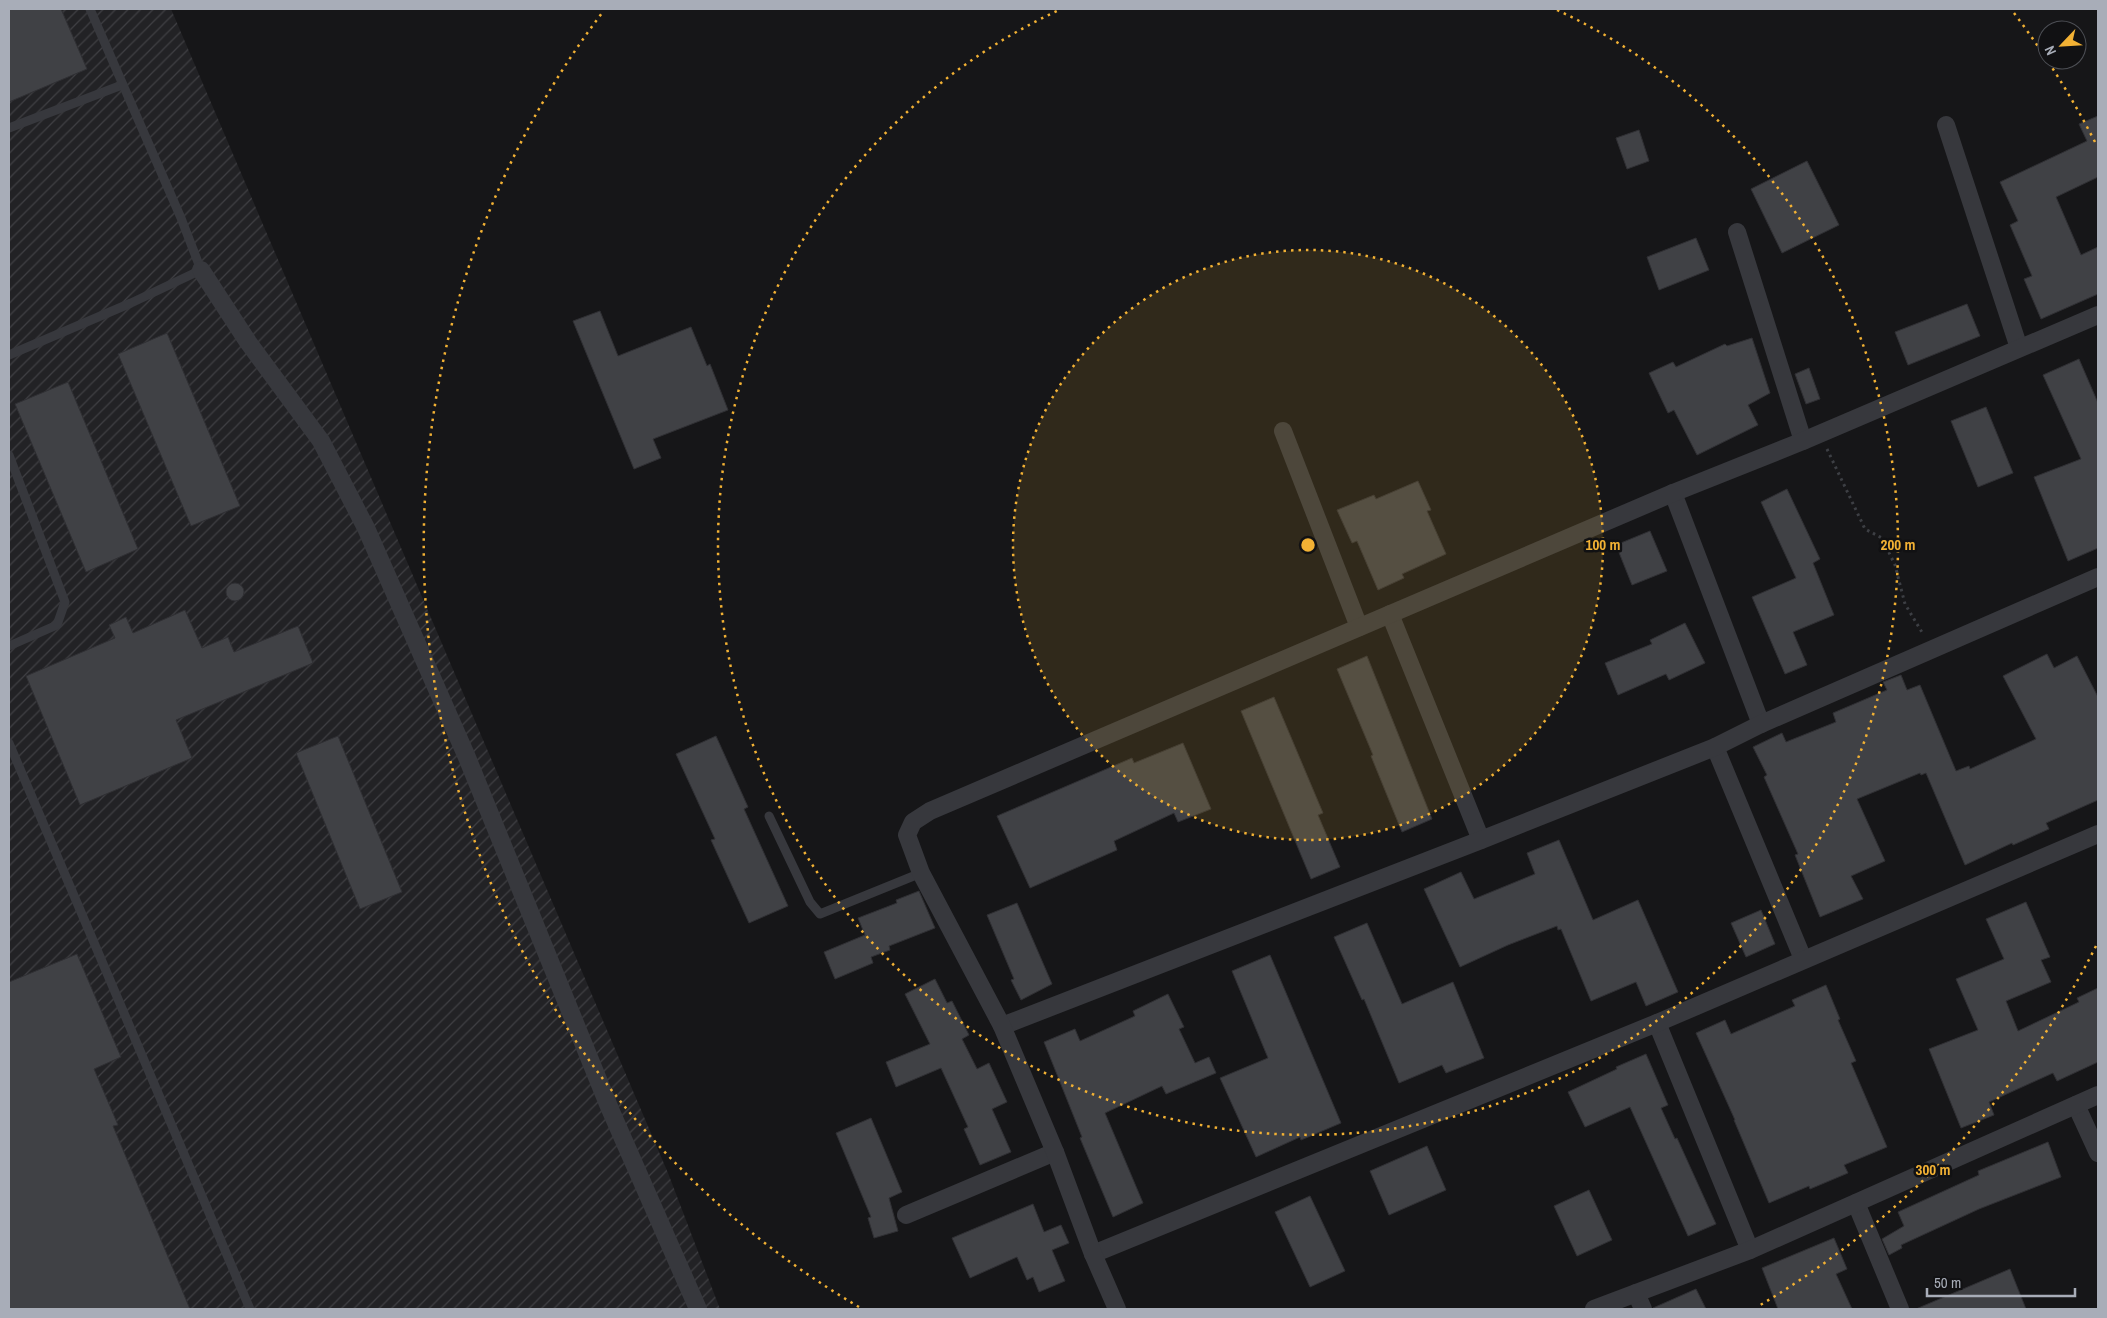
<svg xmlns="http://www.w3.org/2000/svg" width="2107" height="1318" viewBox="0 0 2107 1318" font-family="'Archivo Narrow',sans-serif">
	<defs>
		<pattern id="industrial-furrows" width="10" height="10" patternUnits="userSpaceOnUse" patternTransform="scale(1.25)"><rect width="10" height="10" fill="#222225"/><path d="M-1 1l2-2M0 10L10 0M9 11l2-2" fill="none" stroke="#3f3f43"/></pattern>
	</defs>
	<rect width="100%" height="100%" fill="#161618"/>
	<polygon fill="url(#industrial-furrows)" points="9,9 171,9 668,1173 720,1309 9,1309"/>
	<g fill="#404145" stroke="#303034">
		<polygon points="9,9 61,9 87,69 9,102"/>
		<polygon points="2098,116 2098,177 2056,197 2081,255 2098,247 2098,294 2041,319 2024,279 2032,276 2010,225 2018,221 2000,182 2087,141 2079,124"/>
		<polygon points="1639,130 1649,161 1627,169 1616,138"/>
		<polygon points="1807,161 1839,225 1782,253 1751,189"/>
		<polygon points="1696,238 1709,270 1659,290 1647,257"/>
		<polygon points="1967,304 1980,336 1908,365 1895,332"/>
		<polygon points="600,311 618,356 691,327 707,366 710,364 728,410 653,439 661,458 634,469 573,321"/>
		<polygon points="167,333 240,506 191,526 118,354"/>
		<polygon points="1752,338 1770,393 1748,405 1758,425 1697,455 1674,410 1668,413 1649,373 1673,362 1676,367 1725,344 1727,346"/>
		<polygon points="2079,359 2098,403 2098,548 2068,561 2034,477 2081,459 2043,375"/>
		<polygon points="1809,368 1820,399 1806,404 1795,374"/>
		<polygon points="68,382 138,549 86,572 15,404"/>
		<polygon points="1986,407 2013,473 1978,487 1951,421"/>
		<polygon points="1418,481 1431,510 1427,511 1446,554 1402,574 1404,578 1378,590 1357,541 1352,543 1337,510 1374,495 1376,499"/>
		<polygon points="1787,489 1820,559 1813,563 1834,615 1793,632 1807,665 1785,674 1752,597 1796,578 1761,502"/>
		<polygon points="1650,531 1667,571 1632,585 1616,545"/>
		<circle cx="235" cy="592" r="9"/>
		<polygon points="185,610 202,648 228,637 234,652 298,626 313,663 176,720 192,758 80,805 26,676 115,638 109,625 126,617 133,633"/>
		<polygon points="1685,623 1705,663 1669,680 1666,674 1618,695 1605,663 1652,644 1650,640"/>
		<polygon points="2047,654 2054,668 2077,656 2098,697 2098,800 2046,823 2049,829 2013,845 2012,843 1965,865 1926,773 1921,775 1920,773 1857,799 1885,861 1851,876 1863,899 1820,917 1795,855 1798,854 1764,777 1767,775 1753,747 1782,733 1786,742 1836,722 1833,713 1887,690 1883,682 1901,675 1907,690 1920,685 1956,771 1969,766 1970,769 2036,739 2003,676"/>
		<polygon points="1367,656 1432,819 1402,832 1371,756 1373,755 1337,669"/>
		<polygon points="1274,697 1323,813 1318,815 1340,867 1311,879 1241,711"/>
		<polygon points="338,736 402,892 360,909 296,753"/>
		<polygon points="716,736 748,807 744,809 788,906 749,923 711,840 715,839 676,754"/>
		<polygon points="1183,743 1211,809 1178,822 1174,813 1114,841 1117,850 1030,888 997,816 1132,758 1134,763"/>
		<polygon points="1559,840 1593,920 1638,900 1678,992 1646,1006 1636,982 1591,1001 1561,929 1558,930 1557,926 1508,945 1460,967 1424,889 1461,872 1474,899 1535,874 1527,853"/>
		<polygon points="919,891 935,928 889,946 890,950 871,957 873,963 835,979 824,952 865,935 858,918 897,903 896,900"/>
		<polygon points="2026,902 2050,957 2041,960 2051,982 2006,1001 2018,1031 2079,1002 2077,998 2098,988 2098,1062 2057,1081 2053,1073 1989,1102 1994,1115 1961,1128 1929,1049 1978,1030 1956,979 2004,959 1986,919"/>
		<polygon points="1017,903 1052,984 1021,1000 1011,980 1014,979 987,915"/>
		<polygon points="1761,910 1775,944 1746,957 1731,923"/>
		<polygon points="1367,923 1402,1004 1453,982 1484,1058 1446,1073 1442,1065 1399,1083 1364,999 1362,1000 1334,937"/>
		<polygon points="77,954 121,1057 94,1069 118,1125 113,1126 190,1309 9,1309 9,982"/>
		<polygon points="1270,955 1341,1123 1301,1140 1300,1137 1256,1157 1220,1078 1268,1058 1232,971"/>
		<polygon points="935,979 947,1003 952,1001 969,1035 962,1039 977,1069 989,1063 1007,1102 992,1109 1011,1152 980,1165 964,1129 968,1127 941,1068 896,1087 886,1062 930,1044 905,994"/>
		<polygon points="1826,985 1840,1019 1838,1020 1856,1061 1851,1063 1887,1147 1844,1165 1848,1173 1810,1189 1809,1186 1769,1203 1734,1120 1735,1120 1696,1033 1725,1020 1731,1034 1795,1006 1792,1000"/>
		<polygon points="1168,994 1184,1027 1179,1029 1195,1063 1209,1057 1216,1073 1166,1094 1162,1086 1105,1113 1143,1203 1113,1217 1080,1138 1082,1137 1044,1042 1075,1029 1080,1041 1135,1016 1133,1011"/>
		<polygon points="1646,1054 1668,1105 1661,1108 1675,1139 1677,1138 1716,1224 1688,1236 1630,1107 1585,1127 1568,1092 1617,1069 1616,1067"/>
		<polygon points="871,1118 902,1192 889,1198 898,1231 874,1238 868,1218 871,1217 836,1133"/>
		<polygon points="2048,1142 2061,1177 1979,1209 1901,1245 1902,1248 1889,1255 1882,1239 1904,1226 1898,1212 1979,1175 1978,1171"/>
		<polygon points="1427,1146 1446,1190 1389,1215 1370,1171"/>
		<polygon points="1589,1190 1612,1240 1577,1256 1554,1206"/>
		<polygon points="1310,1196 1345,1271 1310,1287 1275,1212"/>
		<polygon points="1033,1204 1044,1232 1061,1225 1069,1243 1052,1250 1065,1281 1039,1292 1033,1277 1027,1280 1017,1257 970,1278 952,1238"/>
		<polygon points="1834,1238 1847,1269 1836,1274 1852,1309 1778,1309 1762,1268"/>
		<polygon points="2010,1269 2026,1309 1916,1309"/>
		<polygon points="1696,1289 1706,1309 1653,1309 1653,1308"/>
	</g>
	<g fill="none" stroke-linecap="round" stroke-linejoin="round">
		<polyline stroke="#3d3f44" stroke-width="3" stroke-dasharray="2.5 4" stroke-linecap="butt" points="1827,449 1865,529 1882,538 1895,565 1905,604 1923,634"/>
		<g stroke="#37383d" stroke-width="9">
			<polyline points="9,128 122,85"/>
			<polyline points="9,355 131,303 201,270 181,218 90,9"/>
			<polyline points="9,455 65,602 57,625 9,646"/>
			<polyline points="9,743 250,1309"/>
			<polyline points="769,816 810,902 820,914 921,873"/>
		</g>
		<g stroke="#37383d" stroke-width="18">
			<polyline points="1946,125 2019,348"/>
			<polyline points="1737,232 1803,441"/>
			<polyline points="201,270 248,342 321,441 366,528 466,755 610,1109 698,1309"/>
			<polyline points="1283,431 1359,627"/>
			<polyline points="1673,493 1761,724"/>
			<polyline points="1390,614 1481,840"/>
			<polyline points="1715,747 1803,959"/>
			<polyline points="1657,1023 1750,1250"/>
			<polyline points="1002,1026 1481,840 1715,747 1761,724 2098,577"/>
			<polyline points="2076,1105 2098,1153"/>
			<polyline points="1856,1203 1900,1309"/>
			<polyline points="906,1215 1055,1152"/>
			<polyline points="1093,1254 1657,1023 2098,834"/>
			<polyline points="1636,1293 1643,1309"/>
			<polyline points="1117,1309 1093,1254 1055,1152 1002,1026 921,873 907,835 913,822 930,811 1673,493 1803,441 2098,315"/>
			<polyline points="1594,1309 1750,1250 2098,1095"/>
		</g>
	</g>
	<circle cx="1308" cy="545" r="295" fill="#f2b134" fill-opacity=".12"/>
	<g fill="none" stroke="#f2b134" stroke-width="2.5" stroke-dasharray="2.5 5">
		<circle cx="1308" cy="545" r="295"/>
		<path d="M1557 10A590 590 0 1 1 1059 10"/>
		<path d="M2096 946A884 884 0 0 1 1757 1307M859 1307A884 884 0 0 1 602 13M2014 13A884 884 0 0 1 2096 144"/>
	</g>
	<circle cx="1308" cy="545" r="8" fill="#f2b134" stroke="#111113" stroke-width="2.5"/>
	<g font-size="15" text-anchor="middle" font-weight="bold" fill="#f2b134" stroke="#111113" stroke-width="5" stroke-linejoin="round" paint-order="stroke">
		<text x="1603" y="550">100 m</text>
		<text x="1898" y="550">200 m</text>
		<text x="1933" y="1175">300 m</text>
	</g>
	<rect width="2107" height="1318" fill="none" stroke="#a8adb8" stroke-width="20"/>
	<g transform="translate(2062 45) rotate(245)"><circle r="24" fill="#111113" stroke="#4d4f55"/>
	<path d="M0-4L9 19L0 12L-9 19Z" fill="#f2b134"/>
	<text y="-8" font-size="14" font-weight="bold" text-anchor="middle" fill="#a8adb8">N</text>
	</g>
	<path d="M1927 1288v8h148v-8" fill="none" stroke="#a8adb8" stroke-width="2.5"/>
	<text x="1934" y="1288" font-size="15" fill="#a8adb8" stroke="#111113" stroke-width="4" paint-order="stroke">50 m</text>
</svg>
